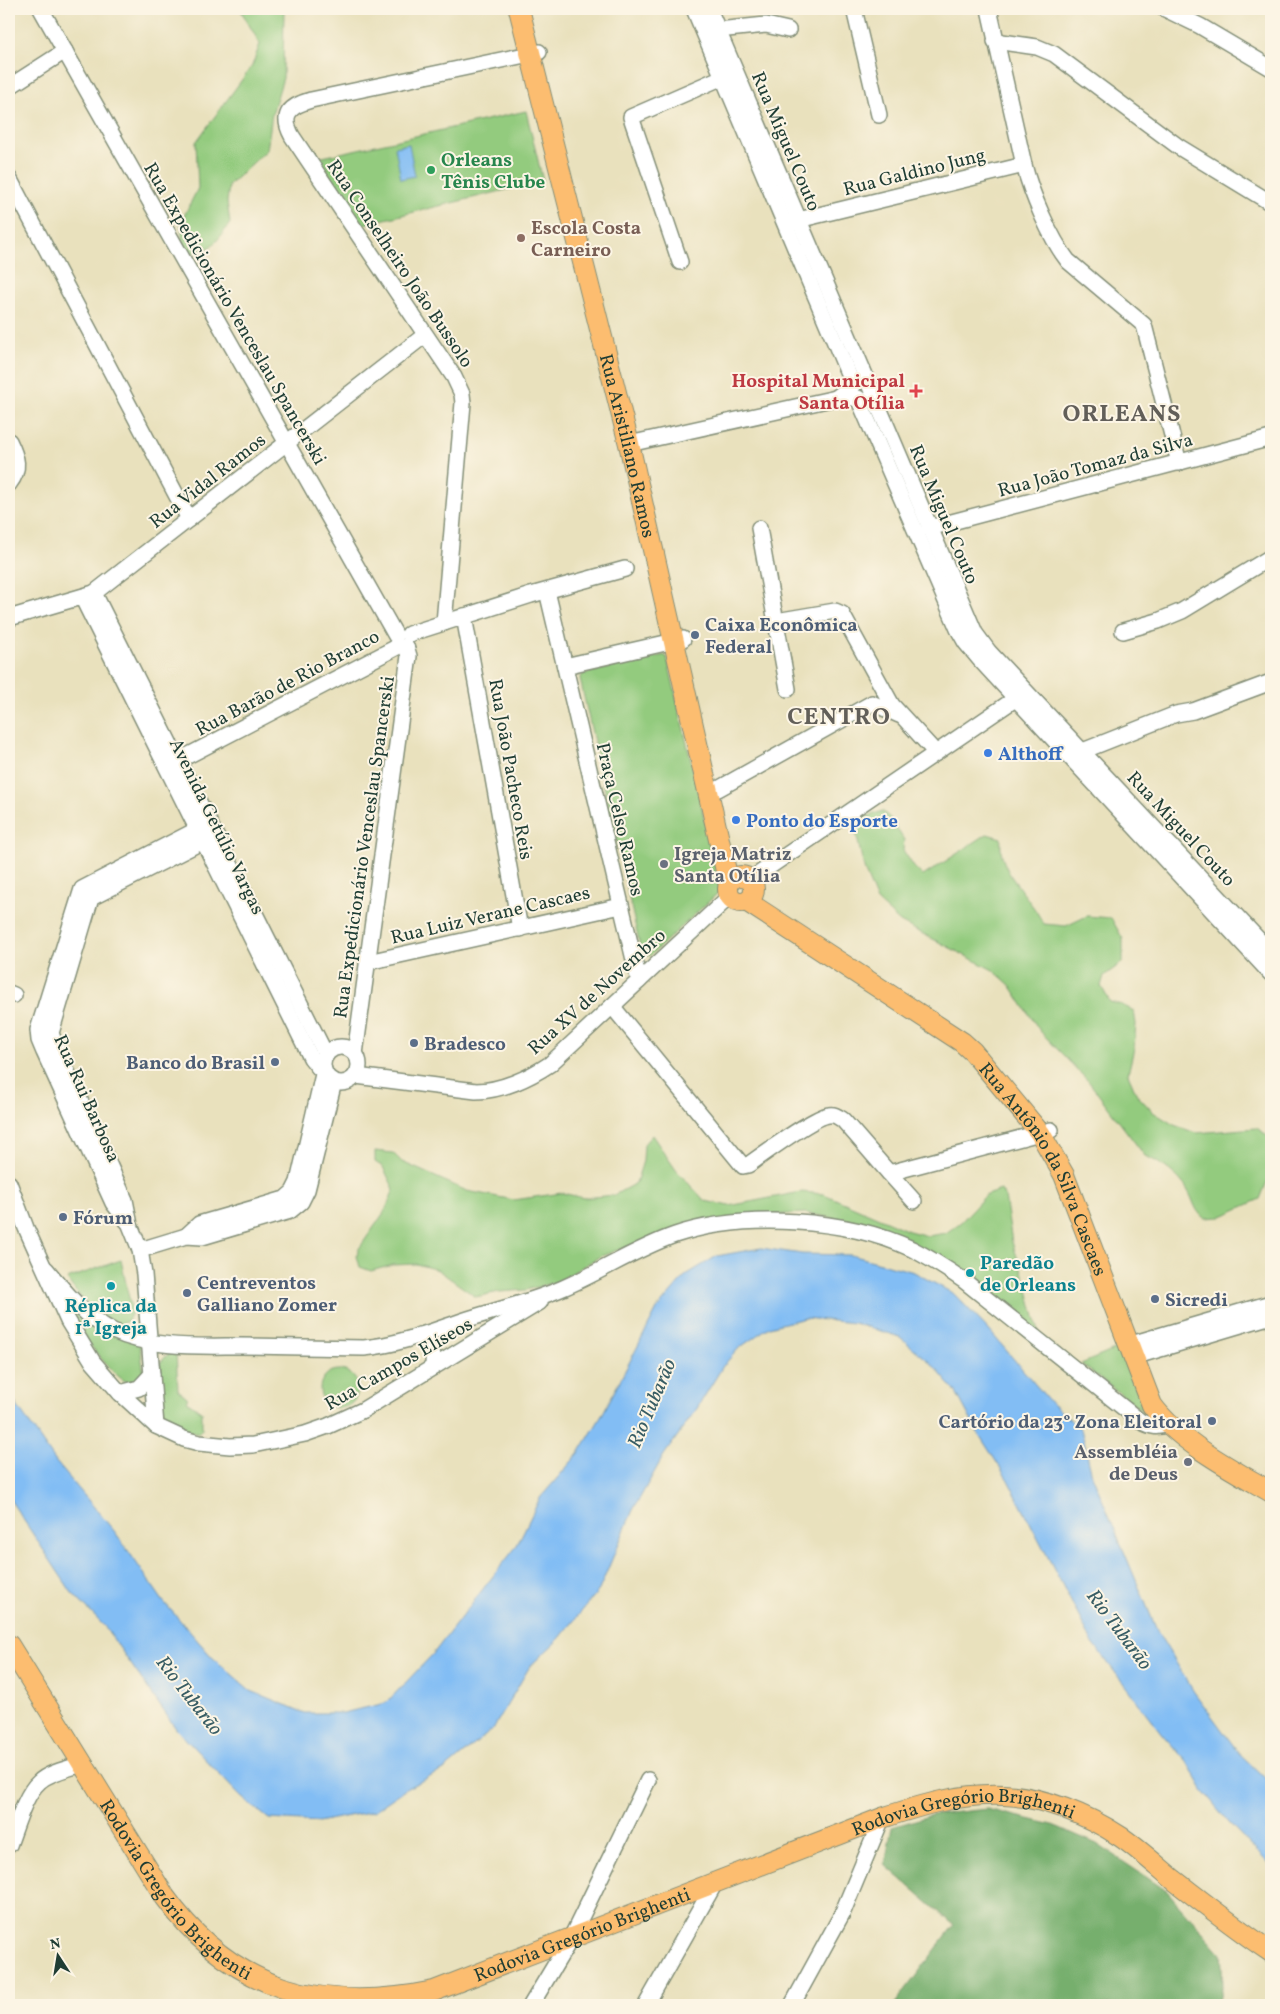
<svg xmlns="http://www.w3.org/2000/svg" width="1280" height="2014" viewBox="0 0 1280 2014" font-family="Vollkorn,serif">
	<rect width="100%" height="100%" fill="#fcf5e5"/>
	<filter id="ink" filterUnits="userSpaceOnUse"><feTurbulence type="fractalNoise" baseFrequency=".02" numOctaves="2"/><feDisplacementMap in="SourceGraphic" scale="10" xChannelSelector="R" yChannelSelector="G"/><feConvolveMatrix kernelMatrix="1 2 1 2 8 2 1 2 1" color-interpolation-filters="sRGB"/></filter>
	<filter id="wash" filterUnits="userSpaceOnUse"><feTurbulence type="fractalNoise" baseFrequency=".0096" numOctaves="4" result="noise"/><feDisplacementMap in="SourceGraphic" scale="20" xChannelSelector="R" yChannelSelector="G"/><feGaussianBlur stdDeviation="1.12" result="paint"/><feColorMatrix in="noise" values="0 0 0 0 0 0 0 0 0 0 0 0 0 0 0 0 0 1.4 0 .05"/><feComposite in="paint" operator="in"/></filter>
	<g filter="url(#wash)">
		<rect width="100%" height="100%" fill="#e9e1bd"/>
		<g fill="#93cb7e" stroke="#598459">
			<path d="M240 9H284L283 78 272 114 267 150 229 185 227 202 230 223C220 238 209 254 190 253L182 242 181 222 198 188 196 142 252 66 260 44Z"/>
			<polygon points="526,111 543,181 356,226 314,159"/>
			<polygon points="664,655 667,657 720,887 718,893 651,955 647,956 641,951 580,679 583,674"/>
			<path d="M882 811 891 819 904 840 903 850 914 867 923 876 987 834 1001 838C998 866 1017 883 1031 904 1036 910 1040 918 1044 924L1066 926 1087 916 1111 918 1123 939V962L1104 976 1101 986 1110 1002 1122 1005 1134 1011 1136 1024 1134 1048 1128 1074 1137 1095 1153 1112 1174 1125 1196 1133 1257 1128 1271 1139V1178L1266 1184 1260 1199 1220 1217 1204 1218C1194 1210 1194 1201 1188 1191 1180 1176 1160 1162 1145 1156L1089 1082 1040 1031 1010 985 993 970 900 922 877 901 865 872 854 824 861 819Z"/>
			<polygon points="652,1135 676,1170 705,1201 729,1206 801,1192 824,1194 909,1231 928,1236 946,1233 961,1222 986,1195 1001,1190 1005,1197 1012,1242 1027,1286 1039,1332 886,1232 859,1223 806,1213 769,1215 667,1232 599,1257 557,1282 526,1290 499,1292 476,1297 438,1270 416,1264 393,1265 371,1271 360,1267 357,1256 358,1250 385,1211 394,1189 383,1167 375,1162 375,1151 393,1153 402,1162 467,1191 514,1200 562,1193 584,1198 614,1195 636,1183 643,1161 644,1144"/>
			<path d="M121 1260 132 1312 128 1321 117 1325C96 1315 80 1299 67 1279Z"/>
			<path d="M68 1304 140 1345 144 1376C141 1380 132 1385 127 1382 113 1376 84 1339 77 1326 73 1319 71 1311 68 1304Z"/>
			<polygon points="1119,1348 1149,1415 1081,1364"/>
			<polygon points="176,1352 178,1390 187,1397 188,1402 202,1412 202,1429 198,1433 170,1426 163,1414 160,1363 168,1354"/>
			<circle cx="339" cy="1389" r="19"/>
		</g>
		<polygon fill="#76af6d" stroke="#4a7650" points="987,1809 1053,1825 1097,1844 1167,1891 1221,1953 1223,1983 1218,2005 894,2005 954,1925 885,1865 892,1827 932,1815"/>
		<g fill="#82bdf4" stroke="#507d94">
			<polygon points="409,144 415,176 401,179 395,147"/>
			<polygon points="761,1248 802,1254 851,1255 914,1272 954,1294 988,1329 1052,1404 1081,1429 1092,1475 1158,1633 1194,1692 1239,1753 1271,1784 1271,1866 1230,1824 1205,1793 1187,1762 1162,1734 1092,1642 1008,1480 978,1433 956,1392 931,1363 900,1337 854,1323 805,1318 769,1327 739,1348 723,1366 696,1410 664,1455 633,1510 599,1590 559,1639 530,1666 493,1729 444,1770 409,1787 374,1811 318,1822 269,1819 241,1797 177,1730 105,1627 72,1593 9,1498 9,1394 56,1462 115,1532 163,1601 212,1657 251,1691 305,1713 343,1713 386,1703 433,1654 479,1594 516,1547 540,1498 579,1453 601,1417 657,1309 686,1275 717,1256"/>
		</g>
	</g>
	<g filter="url(#ink)">
		<g fill="none" stroke-linecap="round" stroke-linejoin="round">
			<defs>
				<g id="minor">
					<polyline points="41,9 396,636"/>
					<polyline points="694,9 853,385 836,398"/>
					<polyline points="709,9 975,633 989,652 1271,953"/>
					<polyline points="854,9 879,115"/>
					<path d="M989 9 1024 165C1031 193 1050 238 1068 261L1144 325 1179 463"/>
					<polyline points="1165,9 1200,26 1271,68"/>
					<polyline points="718,30 766,25 788,30"/>
					<polyline points="995,41 1037,47 1054,54 1179,147 1271,203"/>
					<polyline points="9,87 65,51"/>
					<polyline points="9,178 189,519"/>
					<polyline points="790,222 1024,165"/>
					<polyline points="680,262 631,117 732,73"/>
					<path d="M9 441C17 457 21 469 9 484"/>
					<polyline points="629,444 836,398 858,398 958,629 966,643 981,661 1271,974"/>
					<polyline points="759,528 788,689"/>
					<polyline points="929,528 1271,438"/>
					<polyline points="547,591 639,981"/>
					<polyline points="94,593 326,1055"/>
					<polyline points="82,597 311,1058 319,1068 324,1070 298,1182 293,1192 285,1199 199,1224 186,1236"/>
					<polyline points="464,616 520,929"/>
					<polyline points="9,618 94,593 425,335"/>
					<polyline points="776,621 835,611 842,614 892,705 936,753"/>
					<path d="M444 623 463 403 462 394 454 377 292 136C280 114 290 106 311 100L539 52"/>
					<polyline points="1123,631 1158,621 1182,611 1271,557"/>
					<polyline points="409,634 531,595 625,569"/>
					<polyline points="565,666 683,639"/>
					<polyline points="1075,754 1176,714 1193,711 1271,682"/>
					<polyline points="170,765 399,646"/>
					<polyline points="718,789 872,703 899,715"/>
					<polyline points="750,880 1015,699"/>
					<polyline points="368,962 621,906"/>
					<polyline points="9,993 14,995"/>
					<path d="M612 1006 743 1166 748 1165C762 1155 815 1116 829 1115 835 1114 838 1117 843 1120L889 1173 1051 1130"/>
					<circle cx="341" cy="1065" r="18"/>
					<polyline points="355,1054 409,656 406,646"/>
					<path d="M356 1076 476 1091C501 1091 529 1078 550 1064L730 896"/>
					<polyline points="889,1173 914,1201"/>
					<polyline points="9,1183 26,1228 68,1321 93,1362 120,1393 156,1426 184,1439 199,1443 230,1446 253,1445 305,1434 328,1426 363,1410 540,1302"/>
					<polyline points="127,1221 113,1203 44,1052 39,1040 38,1030 82,889 206,825"/>
					<polyline points="140,1250 186,1236 202,1237 290,1211 301,1202 307,1190 334,1082"/>
					<path d="M46 1269C65 1292 85 1317 113 1331 151 1349 200 1346 241 1346 282 1347 323 1347 364 1348 398 1345 430 1332 462 1321 495 1310 531 1302 563 1288 601 1272 635 1249 675 1235 744 1212 846 1218 912 1249 930 1258 947 1269 963 1280L1140 1421C1151 1427 1157 1428 1169 1424"/>
					<path d="M419 1335C432 1344 434 1352 433 1367"/>
					<polyline points="1128,1345 1271,1303"/>
					<polyline points="1133,1357 1271,1316"/>
					<polyline points="120,1393 139,1388 152,1374"/>
					<polyline points="156,1426 144,1274 140,1250 130,1225 125,1200 56,1047 51,1033 91,898 215,835"/>
					<path d="M9 1845C16 1827 25 1794 39 1782 49 1772 68 1769 82 1764"/>
					<polyline points="531,2005 570,1940 648,1780"/>
					<polyline points="646,2005 715,1883"/>
					<polyline points="792,2005 842,1914 882,1818"/>
				</g>
				<g id="major">
					<path id="s1" d="M519 9 629 444 729 884"/>
					<circle cx="741" cy="889" r="13"/>
					<path id="s2" d="M746 901 962 1042 973 1052 1040 1133 1064 1175 1152 1405C1179 1442 1233 1470 1271 1492"/>
					<path id="s3" d="M9 1645 165 1897C233 1991 322 2014 434 1991L882 1818C922 1805 961 1793 1004 1795 1044 1797 1088 1815 1121 1837 1140 1850 1156 1865 1174 1880 1206 1905 1238 1930 1271 1952"/>
				</g>
			</defs>
			<use href="#minor" stroke="#848f78" stroke-width="18"/>
			<use href="#major" stroke="#848f78" stroke-width="22"/>
			<use href="#minor" stroke="#fff" stroke-width="15"/>
			<use href="#major" stroke="#fcbd6f" stroke-width="20"/>
		</g>
	</g>
	<circle fill="#2e9e5b" stroke="#fcf5e5" stroke-width="2" cx="431" cy="170" r="5"/>
	<circle fill="#8d6e63" stroke="#fcf5e5" stroke-width="2" cx="521" cy="238" r="5"/>
	<path fill="#e0444e" stroke="#fcf5e5" stroke-width="2" d="M913.5 383.5h5v5h5v5h-5v5h-5v-5h-5v-5h5z"/>
	<g fill="#5c6f8a" stroke="#fcf5e5" stroke-width="2">
		<circle cx="695" cy="635" r="5"/>
		<circle cx="414" cy="1043" r="5"/>
		<circle cx="275" cy="1062" r="5"/>
		<circle cx="63" cy="1217" r="5"/>
		<circle cx="187" cy="1293" r="5"/>
		<circle cx="1155" cy="1299" r="5"/>
		<circle cx="1212" cy="1421" r="5"/>
	</g>
	<g fill="#3f7fe0" stroke="#fcf5e5" stroke-width="2">
		<circle cx="988" cy="753" r="5"/>
		<circle cx="736" cy="820" r="5"/>
	</g>
	<g fill="#6b7280" stroke="#fcf5e5" stroke-width="2">
		<circle cx="664" cy="864" r="5"/>
		<circle cx="1188" cy="1462" r="5"/>
	</g>
	<g fill="#0f9aa8" stroke="#fcf5e5" stroke-width="2">
		<circle cx="970" cy="1273" r="5"/>
		<circle cx="111" cy="1286" r="5"/>
	</g>
	<g text-anchor="middle" stroke-width="4" stroke-linejoin="round" paint-order="stroke">
		<g font-size="19" fill="#1f3d34" stroke="#fcf5e5">
			<text transform="translate(787 141) rotate(67)" y="7">Rua Miguel Couto</text>
			<text transform="translate(914 171) rotate(-14)" y="7">Rua Galdino Jung</text>
			<text transform="translate(401 263) rotate(56)" y="7">Rua Conselheiro João Bussolo</text>
			<text transform="translate(236 313) rotate(60)" y="7">Rua Expedicionário Venceslau Spancerski</text>
			<text dy="7" stroke="none"><textPath href="#s1" startOffset="450">Rua Aristiliano Ramos</textPath></text>
			<text transform="translate(1095 464) rotate(-15)" y="7">Rua João Tomaz da Silva</text>
			<text transform="translate(207 480) rotate(-38)" y="7">Rua Vidal Ramos</text>
			<text transform="translate(945 514) rotate(67)" y="7">Rua Miguel Couto</text>
			<text transform="translate(287 682) rotate(-28)" y="7">Rua Barão de Rio Branco</text>
			<text transform="translate(512 769) rotate(80)" y="7">Rua João Pacheco Reis</text>
			<text transform="translate(621 819) rotate(77)" y="7">Praça Celso Ramos</text>
			<text transform="translate(218 826) rotate(64)" y="7">Avenida Getúlio Vargas</text>
			<text transform="translate(1182 828) rotate(47)" y="7">Rua Miguel Couto</text>
			<text transform="translate(363 847) rotate(-82)" y="7">Rua Expedicionário Venceslau Spancerski</text>
			<text transform="translate(490 914) rotate(-13)" y="7">Rua Luiz Verane Cascaes</text>
			<text transform="translate(596 991) rotate(-42)" y="7">Rua XV de Novembro</text>
			<text transform="translate(88 1098) rotate(66)" y="7">Rua Rui Barbosa</text>
			<text dy="7" stroke="none"><textPath href="#s2" startOffset="411">Rua Antônio da Silva Cascaes</textPath></text>
			<text transform="translate(398 1363) rotate(-30)" y="7">Rua Campos Elíseos</text>
			<text dy="7" stroke="none"><textPath href="#s3" startOffset="1164">Rodovia Gregório Brighenti</textPath></text>
			<text dy="7" stroke="none"><textPath href="#s3" startOffset="298">Rodovia Gregório Brighenti</textPath></text>
			<text dy="7" stroke="none"><textPath href="#s3" startOffset="759">Rodovia Gregório Brighenti</textPath></text>
		</g>
		<g font-size="19" font-weight="bold" fill="#27864d" stroke="#fcf5e5" text-anchor="start">
			<text x="441" y="166">Orleans<tspan x="441" dy="22">Tênis Clube</tspan></text>
		</g>
		<g font-size="19" font-weight="bold" fill="#785e54" stroke="#fcf5e5" text-anchor="start">
			<text x="531" y="234">Escola Costa<tspan x="531" dy="22">Carneiro</tspan></text>
		</g>
		<g font-size="19" font-weight="bold" fill="#be3a42" stroke="#fcf5e5" text-anchor="end">
			<text x="905" y="387">Hospital Municipal<tspan x="905" dy="22">Santa Otília</tspan></text>
		</g>
		<g font-size="19" font-weight="bold" fill="#4e5e75" stroke="#fcf5e5" text-anchor="start">
			<text x="705" y="631">Caixa Econômica<tspan x="705" dy="22">Federal</tspan></text>
			<text x="424" y="1050">Bradesco</text>
			<text x="265" y="1069" text-anchor="end">Banco do Brasil</text>
			<text x="73" y="1224">Fórum</text>
			<text x="197" y="1289">Centreventos<tspan x="197" dy="22">Galliano Zomer</tspan></text>
			<text x="1165" y="1306">Sicredi</text>
			<text x="1202" y="1428" text-anchor="end">Cartório da 23° Zona Eleitoral</text>
		</g>
		<g font-size="19" font-weight="bold" fill="#366cbe" stroke="#fcf5e5" text-anchor="start">
			<text x="998" y="760">Althoff</text>
			<text x="746" y="827">Ponto do Esporte</text>
		</g>
		<g font-size="19" font-weight="bold" fill="#5b616d" stroke="#fcf5e5" text-anchor="start">
			<text x="674" y="860">Igreja Matriz<tspan x="674" dy="22">Santa Otília</tspan></text>
			<text x="1178" y="1458" text-anchor="end">Assembléia<tspan x="1178" dy="22">de Deus</tspan></text>
		</g>
		<g font-size="19" font-weight="bold" fill="#0d838f" stroke="#fcf5e5" text-anchor="start">
			<text x="980" y="1269">Paredão<tspan x="980" dy="22">de Orleans</tspan></text>
			<text x="111" y="1312" text-anchor="middle">Réplica da<tspan x="111" dy="22">1ª Igreja</tspan></text>
		</g>
		<g font-size="20" font-style="italic" fill="#385d64" stroke="#fcf5e5">
			<text transform="translate(651 1403) rotate(-67)" y="7">Rio Tubarão</text>
			<text transform="translate(1120 1629) rotate(53)" y="7">Rio Tubarão</text>
			<text transform="translate(190 1695) rotate(52)" y="7">Rio Tubarão</text>
		</g>
		<g font-size="24" font-weight="bold" letter-spacing="1" fill="#625f59" stroke="#fcf5e5">
			<text x="1122" y="421">ORLEANS</text>
			<text x="839" y="724">CENTRO</text>
		</g>
	</g>
	<rect width="1280" height="2014" fill="none" stroke="#fcf5e5" stroke-width="30"/>
	<g transform="translate(58 1956) rotate(348)" stroke="#fcf5e5" stroke-width="4" paint-order="stroke">
	<path d="M0-4L9 19L0 12L-9 19Z" fill="#1f3d34"/>
	<text y="-8" font-size="14" font-weight="bold" text-anchor="middle" fill="#1f3d34">N</text>
	</g>
</svg>
